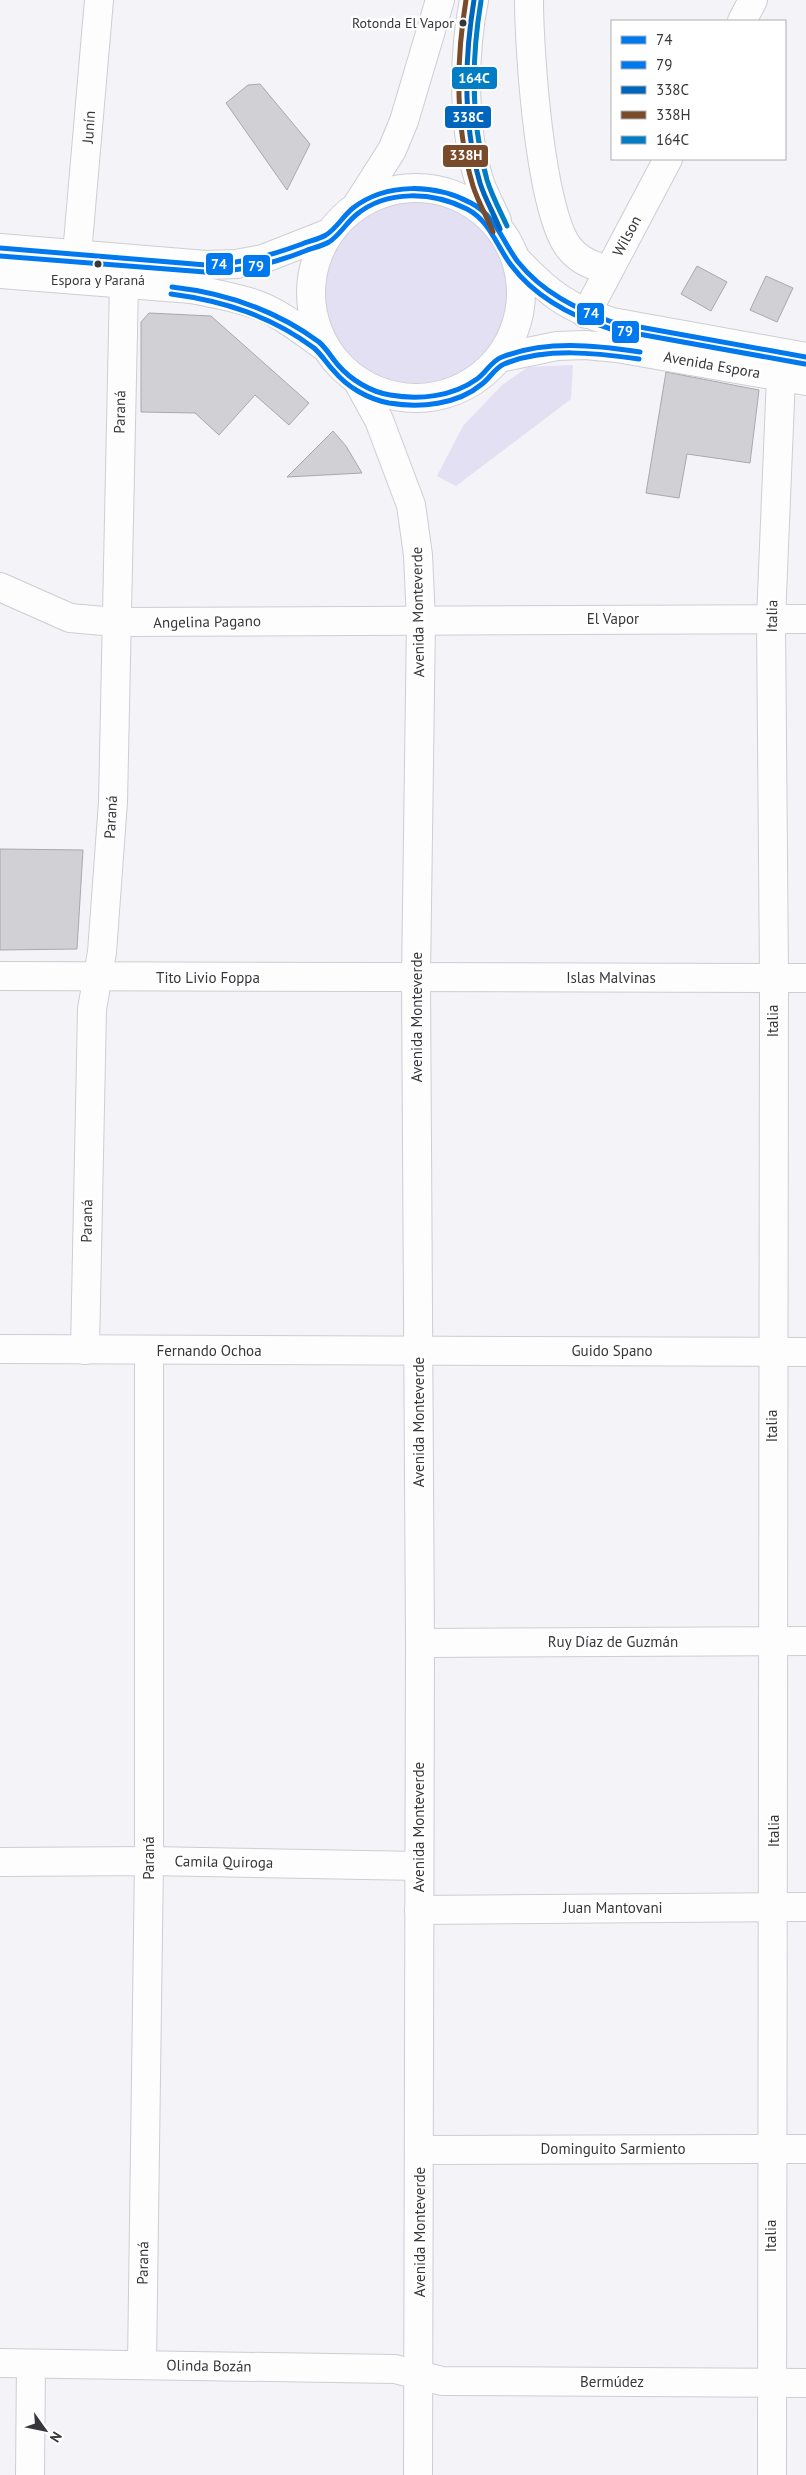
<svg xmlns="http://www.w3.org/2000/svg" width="806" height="2475" viewBox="0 0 806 2475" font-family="'PT Sans',sans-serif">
	<rect width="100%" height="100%" fill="#f3f3f8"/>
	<g fill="#e4e0f4">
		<circle cx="416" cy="295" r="96"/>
		<polygon points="573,365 571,399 456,486 437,476 463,426 502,385 528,367"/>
	</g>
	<g fill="#d1d0d5" stroke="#a9a9ad">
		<polygon points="260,84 310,144 287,190 226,103 248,85"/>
		<polygon points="697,266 727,282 711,311 681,294"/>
		<polygon points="766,276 793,288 777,322 750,310"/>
		<polygon points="149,313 211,316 309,403 289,425 255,395 219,435 195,413 141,412 141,322"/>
		<polygon points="666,372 759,390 750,463 687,454 679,498 646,493"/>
		<polygon points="333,431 346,446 362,473 287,477"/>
		<polygon points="0,849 83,850 77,949 0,950"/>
	</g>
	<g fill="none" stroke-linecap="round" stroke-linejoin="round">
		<defs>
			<g id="minor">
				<path d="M529 0C529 49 540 215 570 249 581 262 594 266 609 270"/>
				<polyline points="742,21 753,0"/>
				<polyline points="77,254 99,0"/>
				<polyline points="586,314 668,159"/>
				<polyline points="0,587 70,618 115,622 806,619"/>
				<polyline points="0,976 806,978"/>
				<polyline points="0,1349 806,1352"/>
				<polyline points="85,1350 92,1009 102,952 113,802 124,283"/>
				<polyline points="420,1643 806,1641"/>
				<polyline points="0,1862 149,1861 419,1866"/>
				<polyline points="419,1910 806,1907"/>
				<polyline points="420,2150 806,2149"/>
				<polyline points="0,2363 395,2369 442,2381 806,2383"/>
				<polyline points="142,2365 149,1861 149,1351"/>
				<polyline points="30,2475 31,2364"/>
				<polyline points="772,2475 774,977 771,619 781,377"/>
			</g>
			<g id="major">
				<path d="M474 0C463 55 462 132 481 186 486 198 492 209 497 221"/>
				<circle cx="416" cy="293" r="105"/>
				<polyline points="357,205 392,150 404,121 440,0"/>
				<polyline points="0,248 206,265 236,264 263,259 329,233"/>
				<path d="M517 260C549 294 568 308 612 322L806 357"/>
				<path d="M0 274 191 289C213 293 234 297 255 304 281 313 303 332 325 347"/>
				<polyline points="499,358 557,346 585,345 617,348 806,381"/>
				<polyline points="358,382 379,420 411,505 418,555 421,620 416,978 420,1643 418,2475"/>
			</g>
		</defs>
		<use href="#minor" stroke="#ceced2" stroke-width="30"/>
		<use href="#major" stroke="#ceced2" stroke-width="30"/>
		<use href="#minor" stroke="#fdfdfe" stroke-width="28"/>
		<use href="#major" stroke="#fdfdfe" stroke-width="28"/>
		<defs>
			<g id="bus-1">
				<path d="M0 248 206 265C240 264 270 256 302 244 310 241 319 239 326 235 337 228 343 216 353 208 387 182 435 184 471 203 496 216 502 241 518 262 542 292 576 309 612 322L806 357"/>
				<path d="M172 287C226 293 274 309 319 342 327 349 331 357 338 365 351 380 371 392 390 395 419 400 452 397 477 379 486 373 491 361 502 357 545 340 595 345 640 352"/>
			</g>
			<g id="bus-2">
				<path d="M0 256 205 272C241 272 272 264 305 251 313 248 322 246 329 242 340 235 346 223 356 215 387 189 433 192 467 209 490 221 496 245 511 265 535 297 573 317 611 329L805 364"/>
				<path d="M171 294C224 301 271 316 314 348 322 355 327 364 334 371 347 387 368 399 389 403 420 408 457 405 482 384 490 378 495 368 504 364 546 347 596 353 639 359"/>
			</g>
			<path id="bus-3" d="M474 0C464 61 463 124 480 183 485 199 494 214 500 229"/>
			<path id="bus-4" d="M466 0C456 61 455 126 473 186 478 202 487 217 493 232"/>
			<path id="bus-5" d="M481 1C471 61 471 122 487 180 492 196 500 211 507 226"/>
		</defs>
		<use href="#bus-1" stroke="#fff" stroke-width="9"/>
		<use href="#bus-2" stroke="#fff" stroke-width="9"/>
		<use href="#bus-3" stroke="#fff" stroke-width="9"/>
		<use href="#bus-4" stroke="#fff" stroke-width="9"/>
		<use href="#bus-5" stroke="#fff" stroke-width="9"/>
		<use href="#bus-1" stroke="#0079ef" stroke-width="5"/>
		<use href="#bus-2" stroke="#0079ef" stroke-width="5"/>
		<use href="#bus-3" stroke="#0065bd" stroke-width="5"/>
		<use href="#bus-4" stroke="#7a4b2a" stroke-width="5"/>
		<use href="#bus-5" stroke="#007dc5" stroke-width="5"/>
	</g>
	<g fill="#37363a" stroke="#fff" stroke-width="2">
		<circle cx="463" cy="23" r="4.5"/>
		<circle cx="98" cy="264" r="4.5"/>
	</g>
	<g text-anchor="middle" stroke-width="5" stroke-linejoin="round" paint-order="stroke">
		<g font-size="14" fill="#37363a" stroke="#fff" text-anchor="end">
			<text x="454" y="28">Rotonda El Vapor</text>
			<text x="98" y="285" text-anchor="middle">Espora y Paraná</text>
		</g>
		<g font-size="15" fill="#37363a" stroke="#fff">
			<text transform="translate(89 127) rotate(-86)" y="5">Junín</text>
			<text transform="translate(627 236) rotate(-62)" y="5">Wilson</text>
			<text transform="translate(712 365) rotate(10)" y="5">Avenida Espora</text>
			<text transform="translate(120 412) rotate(-89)" y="5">Paraná</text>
			<text transform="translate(418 612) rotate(-91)" y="5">Avenida Monteverde</text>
			<text transform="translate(772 616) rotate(-89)" y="5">Italia</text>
			<text x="613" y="624">El Vapor</text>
			<text transform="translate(207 622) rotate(-1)" y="5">Angelina Pagano</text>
			<text transform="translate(111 817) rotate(-87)" y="5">Paraná</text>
			<text x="208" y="983">Tito Livio Foppa</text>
			<text x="611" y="983">Islas Malvinas</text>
			<text transform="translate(417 1017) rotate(-90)" y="5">Avenida Monteverde</text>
			<text transform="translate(773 1021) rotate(-90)" y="5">Italia</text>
			<text transform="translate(87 1221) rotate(-89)" y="5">Paraná</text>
			<text x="209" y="1356">Fernando Ochoa</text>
			<text x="612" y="1356">Guido Spano</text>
			<text transform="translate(419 1422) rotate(-90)" y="5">Avenida Monteverde</text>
			<text transform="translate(772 1426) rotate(-90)" y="5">Italia</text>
			<text x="613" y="1647">Ruy Díaz de Guzmán</text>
			<text transform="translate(419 1827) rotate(-90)" y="5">Avenida Monteverde</text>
			<text transform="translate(774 1831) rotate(-90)" y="5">Italia</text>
			<text transform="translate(149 1858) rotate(-90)" y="5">Paraná</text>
			<text transform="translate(224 1862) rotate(1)" y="5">Camila Quiroga</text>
			<text x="613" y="1913">Juan Mantovani</text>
			<text x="613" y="2154">Dominguito Sarmiento</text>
			<text transform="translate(420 2232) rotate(-90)" y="5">Avenida Monteverde</text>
			<text transform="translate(771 2236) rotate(-90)" y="5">Italia</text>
			<text transform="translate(143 2263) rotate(-89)" y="5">Paraná</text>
			<text transform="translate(209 2366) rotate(1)" y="5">Olinda Bozán</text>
			<text x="612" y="2387">Bermúdez</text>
		</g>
	</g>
	<g stroke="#fff" stroke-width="2">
		<rect x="451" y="66" width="47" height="24" rx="5" fill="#007dc5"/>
		<rect x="444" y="105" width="48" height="24" rx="5" fill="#0065bd"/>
		<rect x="442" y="144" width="47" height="24" rx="5" fill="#7a4b2a"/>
		<rect x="205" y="252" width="29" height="24" rx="5" fill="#0079ef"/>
		<rect x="242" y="254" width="29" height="24" rx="5" fill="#0079ef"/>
		<rect x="576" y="302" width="29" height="24" rx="5" fill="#0079ef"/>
		<rect x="611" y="320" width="29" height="24" rx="5" fill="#0079ef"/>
	</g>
	<g font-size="14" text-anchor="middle" font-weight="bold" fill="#fff">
		<text x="474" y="83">164C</text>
		<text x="468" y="122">338C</text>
		<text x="466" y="160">338H</text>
		<text x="219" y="269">74</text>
		<text x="256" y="271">79</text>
		<text x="591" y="318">74</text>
		<text x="625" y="336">79</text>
	</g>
	<rect x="611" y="20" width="175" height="140" fill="#ffffff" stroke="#afafb0"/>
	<rect x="621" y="36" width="25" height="8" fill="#0079ef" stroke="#afafb0"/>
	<text x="656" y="45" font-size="15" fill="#37363a">74</text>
	<rect x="621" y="61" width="25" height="8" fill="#0079ef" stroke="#afafb0"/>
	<text x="656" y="70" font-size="15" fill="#37363a">79</text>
	<rect x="621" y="86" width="25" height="8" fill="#0065bd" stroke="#afafb0"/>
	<text x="656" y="95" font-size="15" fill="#37363a">338C</text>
	<rect x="621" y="111" width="25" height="8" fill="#7a4b2a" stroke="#afafb0"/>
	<text x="656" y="120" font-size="15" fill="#37363a">338H</text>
	<rect x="621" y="136" width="25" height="8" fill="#007dc5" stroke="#afafb0"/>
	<text x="656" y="145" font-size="15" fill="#37363a">164C</text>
	<g transform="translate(45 2430) rotate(123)" stroke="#ffffff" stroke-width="4" paint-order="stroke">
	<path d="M0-4L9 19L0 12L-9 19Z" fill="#37363a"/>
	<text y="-8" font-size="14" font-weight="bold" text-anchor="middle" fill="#37363a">N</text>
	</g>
</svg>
